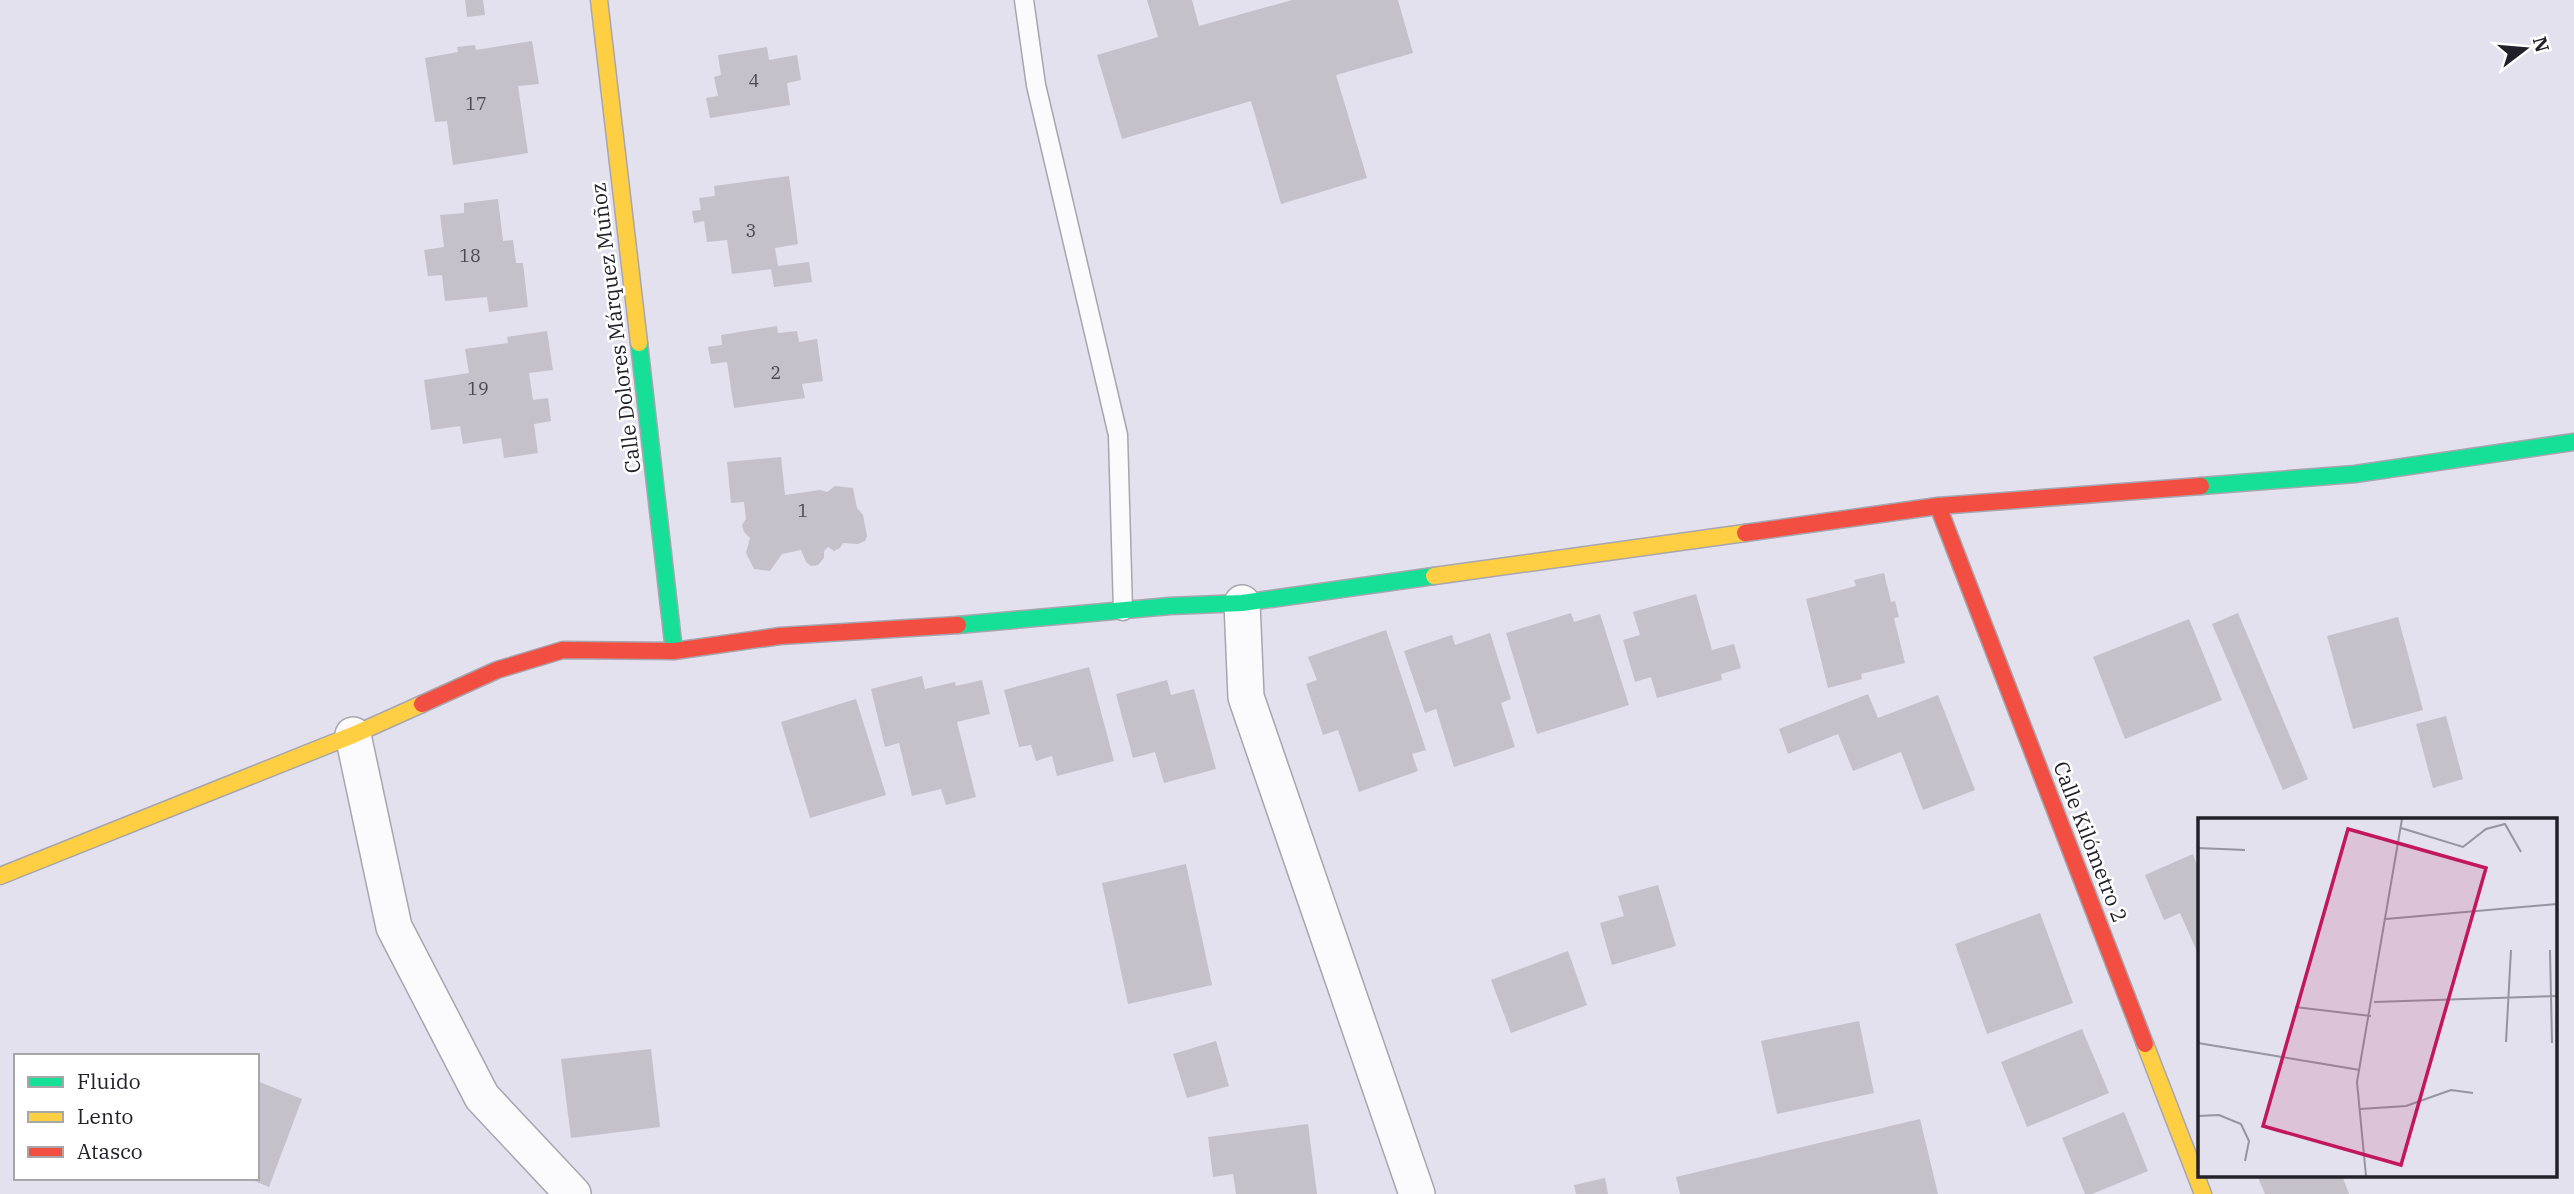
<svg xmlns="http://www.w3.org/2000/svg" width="2574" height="1194" viewBox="0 0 2574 1194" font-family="'IBM Plex Serif',serif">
	<rect width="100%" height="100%" fill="#e2e1ed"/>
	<g fill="#c4c1ca">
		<polygon points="465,0 483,0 485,15 467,17"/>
		<polygon points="1147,0 1192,0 1199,26 1292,0 1398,0 1413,53 1336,75 1367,178 1281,204 1251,101 1122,139 1097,55 1158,37"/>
		<polygon points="532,41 539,84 518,86 528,153 453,165 447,121 435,122 425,58 458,52 457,47 475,45 476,50"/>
		<polygon points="767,47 769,60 797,55 801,80 787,83 790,105 710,118 706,98 718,96 714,77 721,75 718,55"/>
		<polygon points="789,176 798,244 775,248 778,266 809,262 812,282 774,287 771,269 732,274 727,240 707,242 704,221 694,223 692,211 701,210 699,198 715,196 714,186"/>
		<polygon points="498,199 503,241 513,240 516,263 523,263 528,307 489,312 487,297 445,301 442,275 428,276 424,250 444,247 440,215 464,213 464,203"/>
		<polygon points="777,326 778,333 797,331 799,342 817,339 823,381 802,384 805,398 734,408 727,362 711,364 708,347 722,345 721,335"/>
		<polygon points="547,331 553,370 529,373 533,400 548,398 551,421 534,424 538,453 504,458 501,438 463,444 460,426 431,430 424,380 469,373 465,349 508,343 507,337"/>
		<polygon points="781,457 785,495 820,490 827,492 835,486 853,488 857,508 863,515 867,536 865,541 858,544 843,543 840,548 834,551 828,547 824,551 824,558 818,565 811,566 806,562 801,550 782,554 770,571 754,569 746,553 750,538 744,532 742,525 746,519 744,502 731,503 727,462"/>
		<polygon points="1884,573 1891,602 1895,601 1899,617 1894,618 1905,663 1861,674 1862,679 1828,688 1806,599 1856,586 1854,580"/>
		<polygon points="1696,594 1712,650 1734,644 1741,668 1721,674 1722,680 1657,698 1651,677 1635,682 1623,640 1640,635 1633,612"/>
		<polygon points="1571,613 1574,622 1600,614 1629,705 1537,734 1506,633"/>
		<polygon points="2238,613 2308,779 2283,790 2212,624"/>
		<polygon points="2398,617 2423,710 2353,729 2327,636"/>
		<polygon points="2189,619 2222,700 2125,739 2093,657"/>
		<polygon points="1386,630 1426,750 1412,754 1418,771 1359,792 1338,730 1323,735 1306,684 1317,680 1308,657"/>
		<polygon points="1490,633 1511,699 1501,703 1515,747 1454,767 1436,709 1425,713 1404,651 1452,635 1455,645"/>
		<polygon points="1089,667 1114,761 1057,776 1052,756 1036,761 1031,745 1019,747 1004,690"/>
		<polygon points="922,676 925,689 955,682 956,686 982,680 990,714 957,722 976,797 946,805 941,789 912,796 899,743 885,747 871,689"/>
		<polygon points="1167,680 1171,695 1194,689 1216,769 1164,783 1155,752 1133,758 1116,694"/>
		<polygon points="1868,694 1878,718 1938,695 1975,790 1923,810 1901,752 1853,771 1838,734 1788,754 1779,729"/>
		<polygon points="856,699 886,795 810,818 781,722"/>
		<polygon points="2446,716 2463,779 2433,788 2416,724"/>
		<polygon points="2193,854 2197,865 2200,863 2200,958 2180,913 2164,920 2145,875"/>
		<polygon points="1186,864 1212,985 1128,1004 1102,883"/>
		<polygon points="1658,885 1676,946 1612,965 1600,923 1624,916 1618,896"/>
		<polygon points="2040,913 2073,1003 1987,1034 1955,944"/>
		<polygon points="1568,951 1587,1005 1511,1033 1491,980"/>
		<polygon points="1859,1021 1874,1093 1777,1114 1761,1041"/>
		<polygon points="2082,1029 2109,1093 2027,1127 2001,1062"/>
		<polygon points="1216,1041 1229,1086 1187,1098 1173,1054"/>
		<polygon points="651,1049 660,1127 571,1138 561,1059"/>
		<polygon points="257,1081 302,1099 269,1187 247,1178 257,1178"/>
		<polygon points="2124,1112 2148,1171 2092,1194 2085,1194 2062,1138"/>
		<polygon points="1920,1119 1938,1194 1680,1194 1676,1177"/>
		<polygon points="1308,1124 1317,1194 1236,1194 1233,1174 1213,1177 1208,1137"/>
		<polygon points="2257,1175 2352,1175 2343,1178 2349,1194 2265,1194"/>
		<polygon points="1605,1178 1608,1194 1576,1194 1574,1185"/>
	</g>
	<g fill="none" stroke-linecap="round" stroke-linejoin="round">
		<defs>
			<polyline id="lane" points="1024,0 1036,85 1118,435 1123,611"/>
			<g id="street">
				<polyline points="1242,603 1246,697 1417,1194"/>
				<polyline points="353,735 394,927 482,1097 573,1194"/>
			</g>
			<g id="fast">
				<polyline points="639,343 674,651"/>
				<polyline points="2201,486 2355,474 2574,442"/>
				<polyline points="958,625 1170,606 1242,603 1434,576"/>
			</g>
			<g id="slow">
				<polyline points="599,0 639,343"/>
				<polyline points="1434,576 1745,533"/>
				<polyline points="0,876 353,735 422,704"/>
				<polyline points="2145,1044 2203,1194"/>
			</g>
			<g id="jam">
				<polyline points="1938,506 2145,1044"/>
				<polyline points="1745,533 1938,506 2201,486"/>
				<polyline points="422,704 497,670 563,650 674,651 780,636 958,625"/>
			</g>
		</defs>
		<use href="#lane" stroke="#a7a6af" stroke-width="21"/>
		<use href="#street" stroke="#a7a6af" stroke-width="38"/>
		<use href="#fast" stroke="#a7a6af" stroke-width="19"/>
		<use href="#slow" stroke="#a7a6af" stroke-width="19"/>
		<use href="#jam" stroke="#a7a6af" stroke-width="19"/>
		<use href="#lane" stroke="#fbfafc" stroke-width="18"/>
		<use href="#street" stroke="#fbfafc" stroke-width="35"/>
		<use href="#fast" stroke="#16e098" stroke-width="16"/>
		<use href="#slow" stroke="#ffcf43" stroke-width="16"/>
		<use href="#jam" stroke="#f24e42" stroke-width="16"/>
	</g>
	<g text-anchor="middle" stroke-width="5" stroke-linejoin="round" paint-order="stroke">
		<g font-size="18" fill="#4a4951">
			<text x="754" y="87">4</text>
			<text x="476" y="110">17</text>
			<text x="751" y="237">3</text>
			<text x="470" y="262">18</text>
			<text x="776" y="379">2</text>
			<text x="478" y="395">19</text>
			<text x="803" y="517">1</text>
		</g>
		<g font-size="21" fill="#222129" stroke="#fff">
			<text transform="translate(616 328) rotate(-97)" y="7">Calle Dolores Márquez Muñoz</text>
			<text transform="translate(2090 842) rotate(69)" y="7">Calle Kilómetro 2</text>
		</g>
	</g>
	<g transform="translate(2198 818)">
		<rect width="359" height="359" fill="#e2e1ed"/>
		<path fill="none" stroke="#95949f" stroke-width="2" d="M203 10 265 29 288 11 307 6 323 34M0 30 47 32M188 101 359 86M352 132 354 225M176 184 359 178M97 189 173 198M308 224 313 132M0 225 162 252M162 291 208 288 253 272 275 275M0 298 21 297 43 306 51 323 47 343M168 358 159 264 204 1"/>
		<path fill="#c2185b" fill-opacity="0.15" stroke="#c2185b" stroke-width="3.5" d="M150 11 288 50 203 347 65 308Z"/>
		<rect width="359" height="359" fill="none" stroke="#222129" stroke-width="3.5"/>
	</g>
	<rect x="14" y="1054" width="245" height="126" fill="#ffffff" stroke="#a7a6a9" stroke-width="2"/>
	<rect x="28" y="1077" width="35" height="10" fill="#16e098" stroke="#a7a6a9" stroke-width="2"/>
	<text x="77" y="1089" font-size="21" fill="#222129">Fluido</text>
	<rect x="28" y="1112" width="35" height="10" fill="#ffcf43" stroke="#a7a6a9" stroke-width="2"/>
	<text x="77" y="1124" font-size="21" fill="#222129">Lento</text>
	<rect x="28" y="1147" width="35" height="10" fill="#f24e42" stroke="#a7a6a9" stroke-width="2"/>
	<text x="77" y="1159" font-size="21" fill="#222129">Atasco</text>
	<g transform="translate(2525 49) rotate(74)" stroke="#ffffff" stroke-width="5" paint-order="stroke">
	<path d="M0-5L12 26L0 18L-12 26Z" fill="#222129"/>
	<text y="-10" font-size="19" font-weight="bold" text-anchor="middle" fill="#222129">N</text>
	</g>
</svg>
